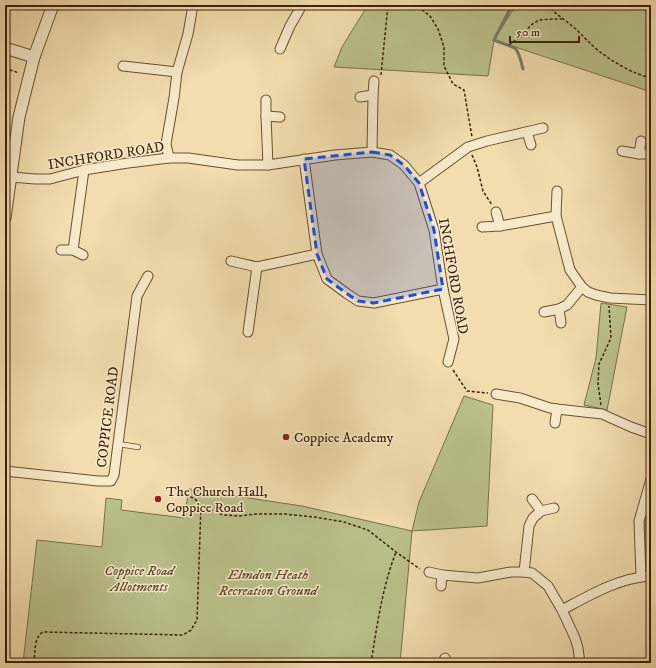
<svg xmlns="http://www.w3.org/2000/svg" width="656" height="668" viewBox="0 0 656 668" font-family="'IM FELL DW Pica',serif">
	<rect width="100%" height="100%" fill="#f2ddae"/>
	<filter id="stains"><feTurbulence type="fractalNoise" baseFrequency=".005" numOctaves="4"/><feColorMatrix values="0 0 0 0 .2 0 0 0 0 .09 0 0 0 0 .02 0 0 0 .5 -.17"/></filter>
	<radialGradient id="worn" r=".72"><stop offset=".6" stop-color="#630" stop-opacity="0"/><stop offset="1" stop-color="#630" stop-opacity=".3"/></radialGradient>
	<g fill="#bac18b" stroke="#7c714a">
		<polygon points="368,5 514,5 501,29 516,5 651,5 651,92 494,40 488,76 334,67 342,47"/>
		<polygon points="601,303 627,307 607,410 584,405 596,358"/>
		<polygon points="464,396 493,405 487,526 412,531 400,663 23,663 37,540 102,547 106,498 122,500 121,510 184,518 189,489 302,506 412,531 419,502"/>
		<polygon points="645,518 651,519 651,568 645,560"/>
	</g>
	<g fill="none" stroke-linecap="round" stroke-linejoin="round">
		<path stroke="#767e69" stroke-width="3" d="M512 5 494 40 515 48C520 54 521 62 523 69"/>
		<defs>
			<g id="service">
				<polyline points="118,444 138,447"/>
				<polyline points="641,512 651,514"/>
			</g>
			<g id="minor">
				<polyline points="280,49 290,26 302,5"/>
				<polyline points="123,66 177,72"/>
				<polyline points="373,95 374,81"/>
				<polyline points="360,97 373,95 372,152"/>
				<polyline points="266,100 266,116 268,165"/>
				<polyline points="266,116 280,117"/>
				<polyline points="527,132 531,145"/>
				<polyline points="622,151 639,154 651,154"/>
				<polyline points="639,154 641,141"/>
				<polyline points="169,158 166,144 174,98 177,72 188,34 193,5"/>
				<polyline points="304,159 317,254 327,279 346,293 358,301 374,303 443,289"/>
				<polyline points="11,177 35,179 50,179 84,170 128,163 169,158 188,158 238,165 268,165 335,155 372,152 390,155 404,165 419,183 434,230 443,289 454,339 448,362"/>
				<polyline points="419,183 468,147 487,141 543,128"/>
				<polyline points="496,212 500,226"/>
				<polyline points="556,216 557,191"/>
				<polyline points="482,227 500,226 556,216 570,270 582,287 588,292 596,295 610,298 651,300"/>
				<polyline points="61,250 73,250 83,255"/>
				<polyline points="73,250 84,170"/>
				<polyline points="231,261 257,267"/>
				<polyline points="559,309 561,323"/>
				<polyline points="544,312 559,309 567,305 582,287"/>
				<polyline points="248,332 257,267 317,254"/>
				<polyline points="496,394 520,398 550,408 557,409 602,414 631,427 651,434"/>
				<polyline points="555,423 557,409"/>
				<polyline points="5,471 98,481 111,481 114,475 137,296 148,276"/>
				<polyline points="532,499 541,511"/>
				<polyline points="429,572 442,575"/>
				<polyline points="524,572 529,526 533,518 541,511 554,508"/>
				<polyline points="641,577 639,521 651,479"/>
				<polyline points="441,586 442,575 478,578 511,572 524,572 532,573 548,586 562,610 575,638 578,648 580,663"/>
				<path d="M562 610C590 595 618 578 651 576"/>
				<polyline points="445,658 447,663"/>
			</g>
			<g id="tertiary">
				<polyline points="5,48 34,57"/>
				<polyline points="5,218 19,117 34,57 53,5"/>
			</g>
		</defs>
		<use href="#service" stroke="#6b5032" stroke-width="6"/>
		<use href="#minor" stroke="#6b5032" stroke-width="11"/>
		<use href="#tertiary" stroke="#6b5032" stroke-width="13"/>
		<g stroke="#3e2108" stroke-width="1.5" stroke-dasharray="3 2" stroke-linecap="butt">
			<polyline points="413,5 420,8 430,16 438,29 444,47 444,66 453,84 464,90 472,137"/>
			<path d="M547 5C556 14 566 21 576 29 583 36 590 44 599 51 613 62 633 74 651 78"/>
			<polyline points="509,45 520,37 531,25 539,20 553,19 562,19"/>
			<polyline points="5,68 19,73"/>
			<polyline points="381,75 388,5"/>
			<polyline points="472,155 477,167 483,191 492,205"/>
			<polyline points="453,370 467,391 488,393"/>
			<polyline points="601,405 598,384 599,364 611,338 609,306"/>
			<polyline points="201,506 223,515 240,516 256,514 285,514 315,517 344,522 368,530 396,552 420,569"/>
			<path d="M34 663C35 653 34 637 43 632L183 635 191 630 197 620 201 506 196 500 188 495"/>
			<path d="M371 663C377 626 382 588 396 552"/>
		</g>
		<use href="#service" stroke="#f7e9ca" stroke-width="4.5"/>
		<use href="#minor" stroke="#f7e9ca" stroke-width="9"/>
		<use href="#tertiary" stroke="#f7e9ca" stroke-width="11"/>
	</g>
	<path fill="#1d4ed8" fill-opacity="0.2" stroke="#1d4ed8" stroke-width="3" stroke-dasharray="8 5" stroke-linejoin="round" d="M372 152 390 155 404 165 419 183 434 230 443 289 374 303 358 301 346 293 327 279 317 254 304 159Z"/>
	<g fill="#8f2418" stroke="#f7e9ca" stroke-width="1.5">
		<circle cx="286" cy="437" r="4"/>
		<circle cx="158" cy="499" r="4"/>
	</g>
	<g text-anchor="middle" stroke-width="3" stroke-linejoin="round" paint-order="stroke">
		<g font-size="14" fill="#3e2108" stroke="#f7e9ca">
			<text transform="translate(106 155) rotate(-9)" y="5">INCHFORD ROAD</text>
			<text transform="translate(454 276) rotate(80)" y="5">INCHFORD ROAD</text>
			<text transform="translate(107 417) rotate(-83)" y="5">COPPICE ROAD</text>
		</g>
		<g font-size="14" fill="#3e2108" stroke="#f7e9ca" text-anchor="start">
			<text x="294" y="442">Coppice Academy</text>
			<text x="166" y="496">The Church Hall,<tspan x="166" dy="16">Coppice Road</tspan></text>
		</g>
		<g font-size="14" font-style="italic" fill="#5d4929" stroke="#f7e9ca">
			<text x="139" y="575">Coppice Road<tspan x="139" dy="16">Allotments</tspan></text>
			<text x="268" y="579">Elmdon Heath<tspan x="268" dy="16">Recreation Ground</tspan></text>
		</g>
	</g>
	<rect width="656" height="668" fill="none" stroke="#f2ddae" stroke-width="20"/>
	<rect x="6" y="6" width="644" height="656" fill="none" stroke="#3e2108" stroke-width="2"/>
	<rect x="10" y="10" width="636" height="648" fill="none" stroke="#3e2108"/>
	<path d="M510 36v6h69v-6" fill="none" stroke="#3e2108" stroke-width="2"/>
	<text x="516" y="36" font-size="12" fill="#3e2108" stroke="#f7e9ca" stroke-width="3" paint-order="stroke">50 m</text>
	<rect width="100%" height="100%" filter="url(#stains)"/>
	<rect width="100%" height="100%" fill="url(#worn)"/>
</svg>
